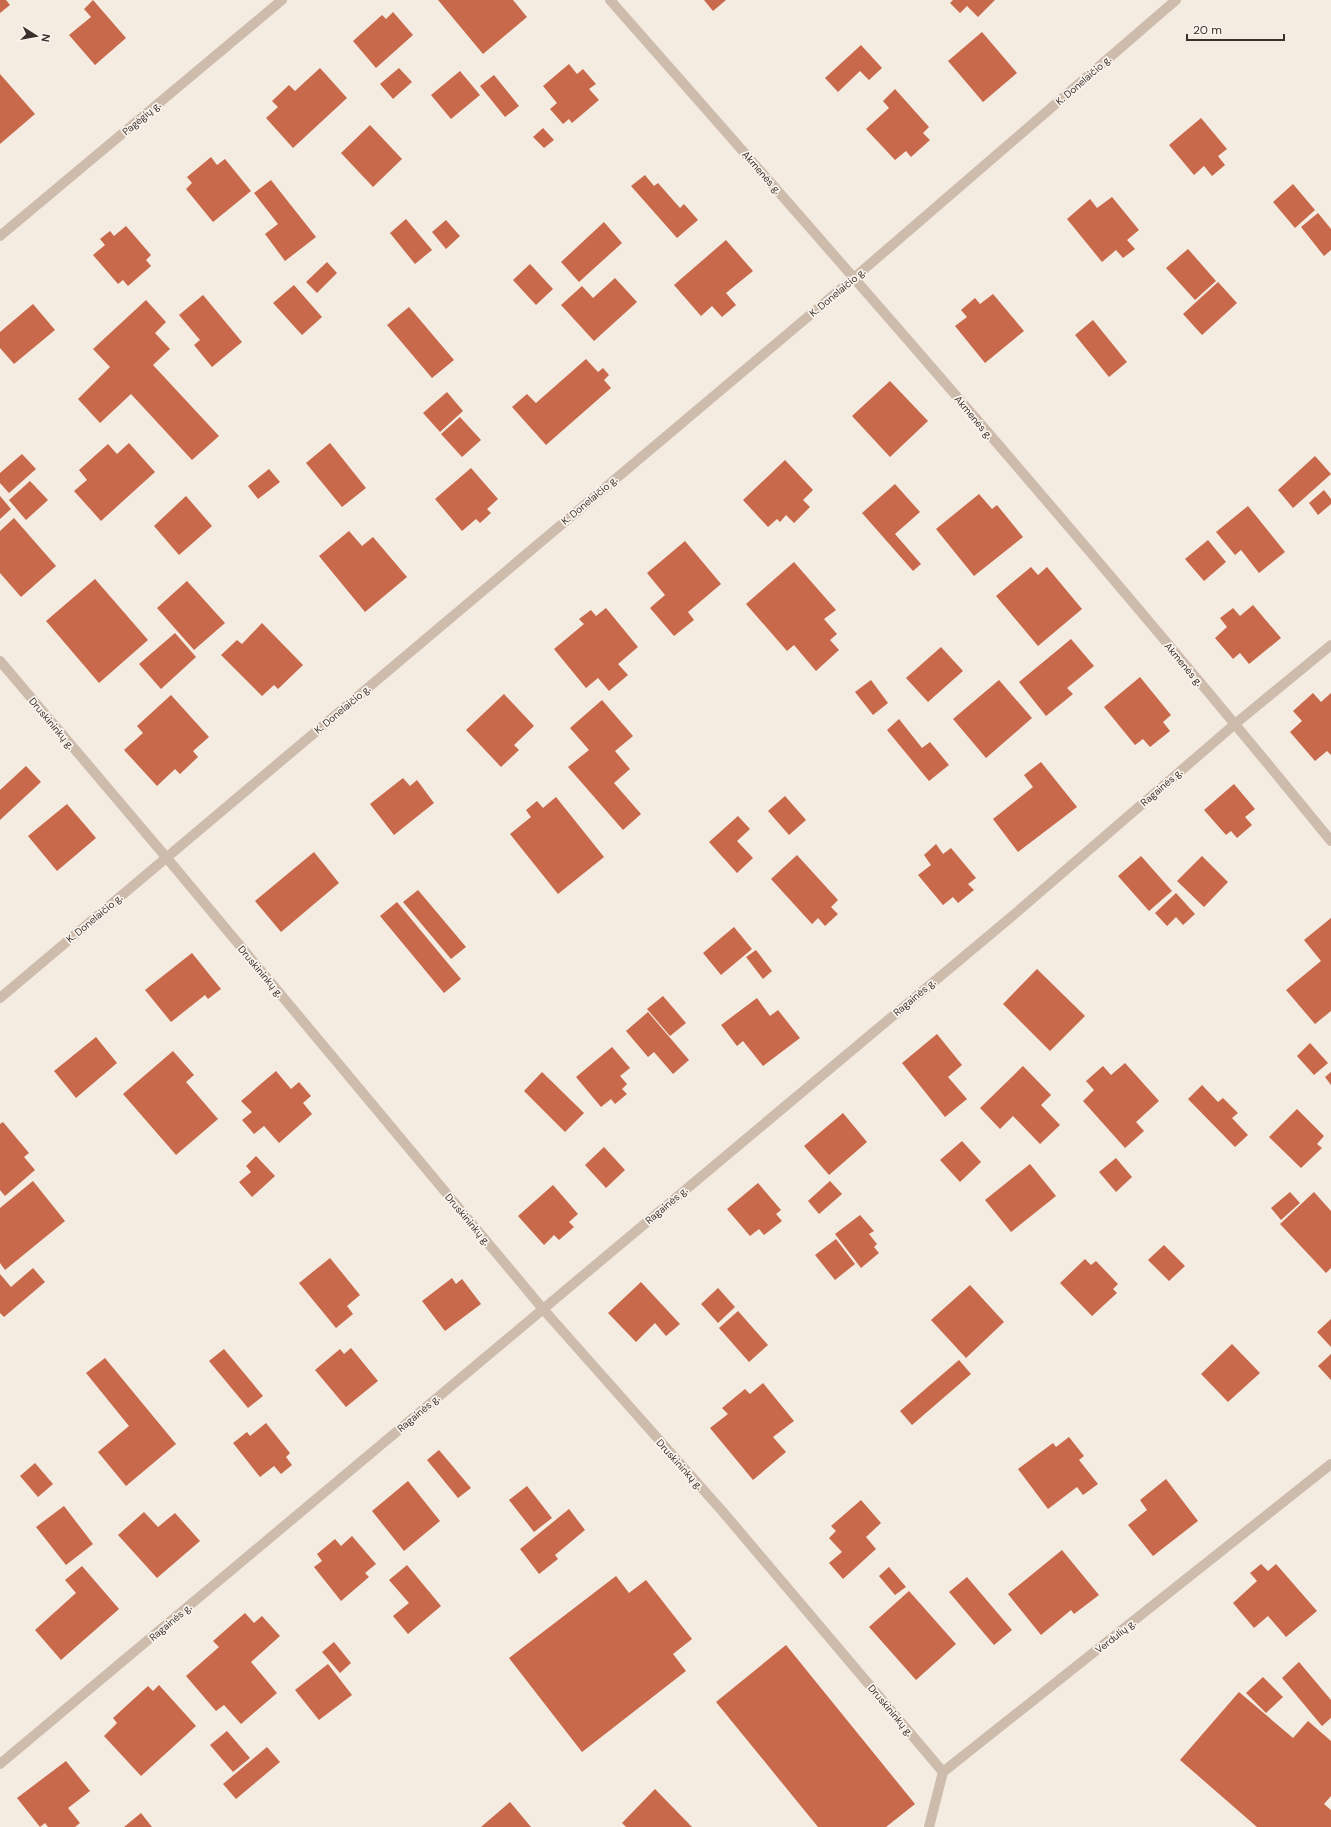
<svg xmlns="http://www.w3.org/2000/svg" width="1331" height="1827" viewBox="0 0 1331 1827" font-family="'DM Sans',sans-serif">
	<rect width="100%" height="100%" fill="#f4ebe1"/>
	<g fill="#c8694b">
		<polygon points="0,0 6,0 10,5 0,13"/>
		<polygon points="93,0 126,38 95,65 69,35 91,17 84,9"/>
		<polygon points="438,0 513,0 527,17 483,54"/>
		<polygon points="704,0 726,0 713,11"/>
		<polygon points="953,0 995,0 978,17 967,6 960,13 950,3"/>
		<polygon points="393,12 413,35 376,68 353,41 382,15 386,19"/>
		<polygon points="982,32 1017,73 983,102 948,61"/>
		<polygon points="861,45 882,68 869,80 860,71 838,92 825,78"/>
		<polygon points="569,64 577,74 583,69 596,84 589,89 599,100 572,123 569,119 563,124 550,109 557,103 543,86"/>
		<polygon points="320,68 347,98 293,148 266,118 278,107 272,101 289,85 295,91"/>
		<polygon points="399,68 412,82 393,99 380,84"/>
		<polygon points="460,71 480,95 451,119 431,95"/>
		<polygon points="0,74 35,114 0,144"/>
		<polygon points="494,75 519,106 505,117 480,86"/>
		<polygon points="895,89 929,127 923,133 930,140 911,157 906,151 895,160 866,129 889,108 883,101"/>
		<polygon points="1201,118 1227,149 1218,156 1225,165 1212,176 1204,166 1194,175 1169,145"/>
		<polygon points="370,125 402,159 373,187 341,153"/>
		<polygon points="543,128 554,140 544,148 533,137"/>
		<polygon points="211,157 217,165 225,159 251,191 213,222 186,189 192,183 187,177"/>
		<polygon points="645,175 654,186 658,183 680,208 684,204 698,220 677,238 631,186"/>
		<polygon points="271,180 316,237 285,261 265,234 278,224 254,193"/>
		<polygon points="1293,184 1315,210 1295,228 1273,202"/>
		<polygon points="1112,197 1139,230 1127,240 1135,249 1123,258 1116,250 1102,262 1067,219 1090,199 1097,208"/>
		<polygon points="1318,213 1331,229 1331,250 1324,256 1301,227"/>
		<polygon points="406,219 432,250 415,264 390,233"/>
		<polygon points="446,220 460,236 446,249 432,232"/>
		<polygon points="604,222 622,243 579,282 561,262"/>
		<polygon points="126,226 151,255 146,260 151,266 128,286 123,280 118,284 93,255 105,245 100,239 110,231 114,236"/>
		<polygon points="726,240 753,271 726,293 736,305 722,317 712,306 701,316 674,285"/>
		<polygon points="1188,249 1216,281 1195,300 1166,268"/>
		<polygon points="327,262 337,273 317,293 306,282"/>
		<polygon points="530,264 553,289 536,305 513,280"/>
		<polygon points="615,278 637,302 594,341 561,305 582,286 593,298"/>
		<polygon points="1218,282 1237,303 1202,335 1183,314"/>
		<polygon points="294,285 322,317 302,335 273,303"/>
		<polygon points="993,294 1024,331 985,363 955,326 967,317 961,310 975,298 980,304"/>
		<polygon points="203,295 242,342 212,367 194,345 200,340 179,315"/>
		<polygon points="146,300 166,322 155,333 170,349 153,365 219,436 192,460 131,394 100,423 78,399 110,367 93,349"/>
		<polygon points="33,304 55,330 14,364 0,348 0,332"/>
		<polygon points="409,307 454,360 432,378 387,325"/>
		<polygon points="1093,320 1127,362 1109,377 1075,335"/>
		<polygon points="586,359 598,372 603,368 609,375 604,380 611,388 546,445 512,407 527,394 536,403"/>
		<polygon points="890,381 928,421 890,457 852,416"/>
		<polygon points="447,392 463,411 440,432 423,413"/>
		<polygon points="460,417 481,440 462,457 441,434"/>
		<polygon points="129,443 155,472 101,521 74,491 87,480 79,470 108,444 117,454"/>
		<polygon points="330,443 366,488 342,507 306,463"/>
		<polygon points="22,454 36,469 9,493 0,483 0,473"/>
		<polygon points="1315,456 1331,474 1293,508 1278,490"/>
		<polygon points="785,460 813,490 803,500 810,507 794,523 786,515 780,522 777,519 768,527 743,500"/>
		<polygon points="471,468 498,499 487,509 491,513 480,523 476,519 462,531 435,499"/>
		<polygon points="269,469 280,482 258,499 248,486"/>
		<polygon points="30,481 48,500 26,520 9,500"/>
		<polygon points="895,484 920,512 895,534 921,564 913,571 862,513"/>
		<polygon points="1324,490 1331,499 1331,504 1318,515 1309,503"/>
		<polygon points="979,494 992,509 997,505 1023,537 974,576 936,529"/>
		<polygon points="0,496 11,509 0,519"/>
		<polygon points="186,496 212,526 179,555 154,526"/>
		<polygon points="1248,506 1285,552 1259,573 1241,550 1235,555 1216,532"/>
		<polygon points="14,518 56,566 21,597 0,573 0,531"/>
		<polygon points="349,531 362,546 373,537 407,577 365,612 319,556"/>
		<polygon points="1208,540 1226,562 1204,581 1185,559"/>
		<polygon points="685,541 721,584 688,612 694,620 674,636 650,608 665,595 647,573"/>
		<polygon points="794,562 836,610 824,619 837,634 830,640 839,650 816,671 794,645 787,651 746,604"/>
		<polygon points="1031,567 1038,575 1047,567 1082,609 1038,646 996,596"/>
		<polygon points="95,579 148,640 99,683 46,621"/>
		<polygon points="187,581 225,623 194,650 157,608"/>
		<polygon points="1253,605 1281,638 1249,664 1240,653 1233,659 1215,638 1227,627 1220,618 1233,608 1240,616"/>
		<polygon points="606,608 638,647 618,664 628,675 609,691 598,678 586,688 554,649 584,624 579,619 591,610 596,616"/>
		<polygon points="262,623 303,665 278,689 274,685 262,696 221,655 237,640 242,644"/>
		<polygon points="175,633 196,657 161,689 139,664"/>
		<polygon points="1071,639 1094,666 1067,688 1073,694 1046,716 1019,682"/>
		<polygon points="941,647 963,671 928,702 906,678"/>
		<polygon points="1140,677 1171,715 1163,722 1170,731 1150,747 1143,739 1135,745 1104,707"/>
		<polygon points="871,680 888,703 873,715 855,692"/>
		<polygon points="999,680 1032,718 986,758 953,719"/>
		<polygon points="1313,693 1321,702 1331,693 1331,755 1327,751 1315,761 1290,732 1302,721 1293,711"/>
		<polygon points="504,694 534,726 514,745 519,750 501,767 466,730"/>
		<polygon points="171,695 209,737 193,751 198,757 180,774 175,769 157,786 124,750 143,733 137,726"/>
		<polygon points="602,700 633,736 615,751 630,769 614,783 641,814 623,830 568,767 589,750 570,728"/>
		<polygon points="899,719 922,748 930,742 949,765 929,781 887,730"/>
		<polygon points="1041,762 1077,807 1018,852 993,819 1033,787 1024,775"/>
		<polygon points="26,766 41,782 0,820 0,790"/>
		<polygon points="403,778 410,786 417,780 434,803 394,835 370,804"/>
		<polygon points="1234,784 1255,809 1245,817 1252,825 1237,838 1231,831 1226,835 1204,810"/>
		<polygon points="785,796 806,820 789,835 768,811"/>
		<polygon points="556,797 604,857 558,894 510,834 531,817 526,810 537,801 543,808"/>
		<polygon points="67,804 96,838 57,871 28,836"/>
		<polygon points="738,816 750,829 737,841 753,858 737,873 709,842"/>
		<polygon points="936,844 943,854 951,848 976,878 968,884 974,890 958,903 953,897 943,905 918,875 931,865 924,855"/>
		<polygon points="314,852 339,883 281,932 255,901"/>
		<polygon points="797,855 838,900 831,907 838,914 825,926 818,918 812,924 771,879"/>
		<polygon points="1141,856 1172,891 1149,911 1118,876"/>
		<polygon points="1202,856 1228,882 1204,907 1177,881"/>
		<polygon points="418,890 466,947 451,959 403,902"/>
		<polygon points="1176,893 1195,914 1183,925 1176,917 1167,926 1155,913"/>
		<polygon points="397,902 461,979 444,993 380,916"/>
		<polygon points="1331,918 1331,1011 1315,1024 1286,990 1321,961 1304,940"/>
		<polygon points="734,927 752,949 721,975 703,953"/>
		<polygon points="756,950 772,971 763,979 746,957"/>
		<polygon points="192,953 221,989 208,999 205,995 171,1022 145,990"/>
		<polygon points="1037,969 1085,1016 1050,1051 1003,1004"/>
		<polygon points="663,996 686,1023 670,1036 647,1009"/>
		<polygon points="757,998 770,1016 778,1010 800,1038 763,1066 743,1041 737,1046 721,1025"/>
		<polygon points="648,1012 689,1060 673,1074 654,1052 648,1057 626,1031"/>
		<polygon points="937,1034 962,1065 948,1077 967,1099 945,1117 902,1063"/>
		<polygon points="96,1037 117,1063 76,1098 54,1071"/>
		<polygon points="1310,1043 1328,1063 1314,1075 1297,1056"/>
		<polygon points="612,1047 630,1068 620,1076 627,1084 622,1089 627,1094 615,1104 611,1099 601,1107 576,1077"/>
		<polygon points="173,1051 194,1075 186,1082 218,1119 176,1155 123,1094"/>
		<polygon points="1125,1063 1159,1101 1136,1122 1144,1131 1125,1148 1083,1101 1094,1090 1086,1081 1103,1066 1111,1075"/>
		<polygon points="1023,1066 1051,1095 1041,1105 1060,1125 1040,1144 1013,1116 1000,1129 980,1108"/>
		<polygon points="276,1071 291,1089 299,1082 311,1096 303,1103 312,1114 279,1143 264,1126 254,1134 242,1120 252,1112 241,1101"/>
		<polygon points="542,1072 584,1113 565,1132 524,1091"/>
		<polygon points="1331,1072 1331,1085 1325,1077"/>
		<polygon points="1202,1085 1218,1102 1223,1098 1238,1113 1232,1118 1248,1135 1235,1147 1188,1099"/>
		<polygon points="1297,1109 1324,1136 1317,1144 1322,1148 1301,1168 1269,1137"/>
		<polygon points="843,1113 867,1142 829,1175 804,1146"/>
		<polygon points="3,1122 29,1153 24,1157 35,1170 5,1196 0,1190 0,1124"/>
		<polygon points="962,1141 981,1162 960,1182 940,1160"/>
		<polygon points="604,1147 625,1170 606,1188 585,1165"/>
		<polygon points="256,1156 275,1176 252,1197 239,1182 251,1172 246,1166"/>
		<polygon points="1116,1158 1132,1177 1116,1192 1099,1172"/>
		<polygon points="1030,1164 1056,1196 1011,1232 985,1200"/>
		<polygon points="33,1181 65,1221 5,1270 0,1263 0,1208"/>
		<polygon points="830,1181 842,1194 819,1214 808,1201"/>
		<polygon points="758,1183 781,1210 776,1214 782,1221 764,1235 759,1229 750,1236 727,1209"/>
		<polygon points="553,1185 578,1214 569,1222 574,1227 559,1240 554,1235 544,1245 518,1216"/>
		<polygon points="1290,1192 1300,1203 1281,1220 1271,1208"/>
		<polygon points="1314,1192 1331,1211 1331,1268 1326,1273 1280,1224"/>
		<polygon points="860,1215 874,1231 869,1234 877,1244 874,1247 879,1253 861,1268 835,1234"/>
		<polygon points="836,1239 855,1264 835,1280 815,1255"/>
		<polygon points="1164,1245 1185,1266 1169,1281 1148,1260"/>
		<polygon points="330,1258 360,1295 347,1306 353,1314 336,1328 299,1283"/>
		<polygon points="1085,1259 1091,1265 1096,1261 1118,1284 1113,1289 1117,1293 1092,1316 1060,1283"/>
		<polygon points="33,1268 45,1282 4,1317 0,1313 0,1274 11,1287"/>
		<polygon points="452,1278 456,1284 462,1279 481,1304 445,1331 422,1301"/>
		<polygon points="641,1282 680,1324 666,1336 655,1323 636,1342 608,1313"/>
		<polygon points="970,1285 1004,1322 966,1358 931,1320"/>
		<polygon points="718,1288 735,1307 718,1323 701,1304"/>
		<polygon points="738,1311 768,1345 749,1362 719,1328"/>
		<polygon points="1331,1319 1331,1347 1317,1332"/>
		<polygon points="1232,1344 1260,1373 1228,1402 1201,1374"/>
		<polygon points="351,1348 378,1381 346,1407 315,1370 340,1349 344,1354"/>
		<polygon points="224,1349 263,1396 248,1408 209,1361"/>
		<polygon points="1331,1354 1331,1380 1318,1366"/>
		<polygon points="105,1358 176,1444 126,1486 98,1452 129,1426 86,1373"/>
		<polygon points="959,1360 971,1374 912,1425 900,1411"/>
		<polygon points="763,1383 794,1421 773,1437 786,1452 753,1480 710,1428 728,1414 722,1408 745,1389 750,1394"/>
		<polygon points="266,1423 290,1453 286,1457 292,1465 281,1474 274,1466 260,1477 233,1443 247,1432 250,1436"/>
		<polygon points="1069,1437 1084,1456 1079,1460 1098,1484 1083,1495 1077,1487 1048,1509 1018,1469 1053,1443 1056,1447"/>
		<polygon points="439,1450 471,1488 458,1498 427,1460"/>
		<polygon points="35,1463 53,1484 38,1497 20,1476"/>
		<polygon points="1166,1479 1198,1521 1153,1556 1128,1525 1147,1510 1140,1500"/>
		<polygon points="408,1481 440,1521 404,1551 372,1511"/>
		<polygon points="527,1486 552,1518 534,1532 509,1500"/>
		<polygon points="861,1500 881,1523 866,1537 876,1549 843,1579 829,1563 842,1552 829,1538 836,1531 831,1526"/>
		<polygon points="64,1506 93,1544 66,1565 36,1527"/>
		<polygon points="569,1509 585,1530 555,1555 558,1559 539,1574 520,1549"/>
		<polygon points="144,1512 158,1527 175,1513 200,1541 157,1578 118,1535"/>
		<polygon points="352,1536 376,1564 365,1573 369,1577 341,1601 314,1567 322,1561 317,1554 335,1539 341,1546"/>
		<polygon points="1062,1550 1099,1595 1074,1614 1071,1610 1041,1635 1008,1594"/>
		<polygon points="1261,1564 1268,1571 1276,1564 1317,1611 1286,1637 1268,1616 1254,1628 1233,1603 1257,1581 1250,1573"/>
		<polygon points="407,1565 441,1606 408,1634 393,1616 409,1603 389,1580"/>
		<polygon points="82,1566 119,1609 61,1660 35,1630 76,1593 65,1580"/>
		<polygon points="889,1567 906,1587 895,1595 879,1576"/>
		<polygon points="616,1576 629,1593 646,1580 692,1639 673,1654 686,1671 582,1752 509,1658"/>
		<polygon points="967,1577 1012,1630 994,1645 949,1592"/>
		<polygon points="909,1591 956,1644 916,1680 869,1627"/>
		<polygon points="245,1613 254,1623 262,1616 280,1636 251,1662 277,1693 241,1724 224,1705 216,1711 186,1676 219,1647 213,1641"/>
		<polygon points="334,1642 351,1663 340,1673 322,1652"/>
		<polygon points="786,1645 915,1804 886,1827 818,1827 716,1702"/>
		<polygon points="1299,1662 1331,1700 1331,1718 1322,1726 1282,1678"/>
		<polygon points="328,1664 352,1695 319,1720 295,1690"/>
		<polygon points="1263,1677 1283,1697 1266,1713 1246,1693"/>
		<polygon points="159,1685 196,1726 141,1776 104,1736 117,1723 113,1718 148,1686 153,1691"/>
		<polygon points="1239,1692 1293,1738 1308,1721 1331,1741 1331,1796 1324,1804 1331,1810 1331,1827 1257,1827 1180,1760"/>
		<polygon points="227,1731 250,1758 233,1772 210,1745"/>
		<polygon points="267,1747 280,1762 236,1799 223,1784"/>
		<polygon points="66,1761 90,1791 68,1808 80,1823 75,1827 48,1827 45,1823 40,1827 17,1798"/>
		<polygon points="655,1789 692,1827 626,1827 622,1823"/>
		<polygon points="510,1802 531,1827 481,1827"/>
		<polygon points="141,1813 152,1827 124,1827"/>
	</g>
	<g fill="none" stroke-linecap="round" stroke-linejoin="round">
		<g stroke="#cdbbac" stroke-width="10">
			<path d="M610 0C854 277 1098 555 1331 841"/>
			<polyline points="0,236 282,0"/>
			<polyline points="0,661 166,857 543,1309 723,1512 943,1772"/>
			<polyline points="0,998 855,277 1176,0"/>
			<polyline points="0,1764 1017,912 1235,724 1331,645"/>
			<polyline points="929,1827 943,1772 1331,1464"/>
		</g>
	</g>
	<g text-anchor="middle" stroke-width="3.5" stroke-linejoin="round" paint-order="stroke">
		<g font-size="10" fill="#3b302b" stroke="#fbf5ee">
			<text transform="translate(1083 80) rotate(-41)" y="4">K. Donelaičio g.</text>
			<text transform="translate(141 118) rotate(-40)" y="4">Pagėgių g.</text>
			<text transform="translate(762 172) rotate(49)" y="4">Akmenės g.</text>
			<text transform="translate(837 292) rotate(-40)" y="4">K. Donelaičio g.</text>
			<text transform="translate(974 417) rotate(50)" y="4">Akmenės g.</text>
			<text transform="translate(589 500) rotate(-40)" y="4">K. Donelaičio g.</text>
			<text transform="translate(1184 664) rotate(50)" y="4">Akmenės g.</text>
			<text transform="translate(342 709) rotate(-40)" y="4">K. Donelaičio g.</text>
			<text transform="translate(52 723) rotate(50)" y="4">Druskininkų g.</text>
			<text transform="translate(1161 787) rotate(-41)" y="4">Ragainės g.</text>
			<text transform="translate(94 918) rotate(-40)" y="4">K. Donelaičio g.</text>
			<text transform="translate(261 971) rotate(50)" y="4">Druskininkų g.</text>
			<text transform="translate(914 997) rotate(-40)" y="4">Ragainės g.</text>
			<text transform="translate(666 1205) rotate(-40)" y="4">Ragainės g.</text>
			<text transform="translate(468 1219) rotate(50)" y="4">Druskininkų g.</text>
			<text transform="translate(418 1413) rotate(-40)" y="4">Ragainės g.</text>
			<text transform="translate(680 1464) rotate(48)" y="4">Druskininkų g.</text>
			<text transform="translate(170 1622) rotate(-40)" y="4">Ragainės g.</text>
			<text transform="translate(1115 1636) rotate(-38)" y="4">Verdulių g.</text>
			<text transform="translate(891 1710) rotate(50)" y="4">Druskininkų g.</text>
		</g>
	</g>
	<g transform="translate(36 36) rotate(101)" stroke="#fbf5ee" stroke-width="3" paint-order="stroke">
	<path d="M0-3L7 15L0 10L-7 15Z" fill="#3b302b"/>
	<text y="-6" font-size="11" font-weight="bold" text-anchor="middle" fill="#3b302b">N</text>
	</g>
	<path d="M1187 34v6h97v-6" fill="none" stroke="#3b302b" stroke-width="2"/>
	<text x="1193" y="34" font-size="12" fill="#3b302b" stroke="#fbf5ee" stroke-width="3" paint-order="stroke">20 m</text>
</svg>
